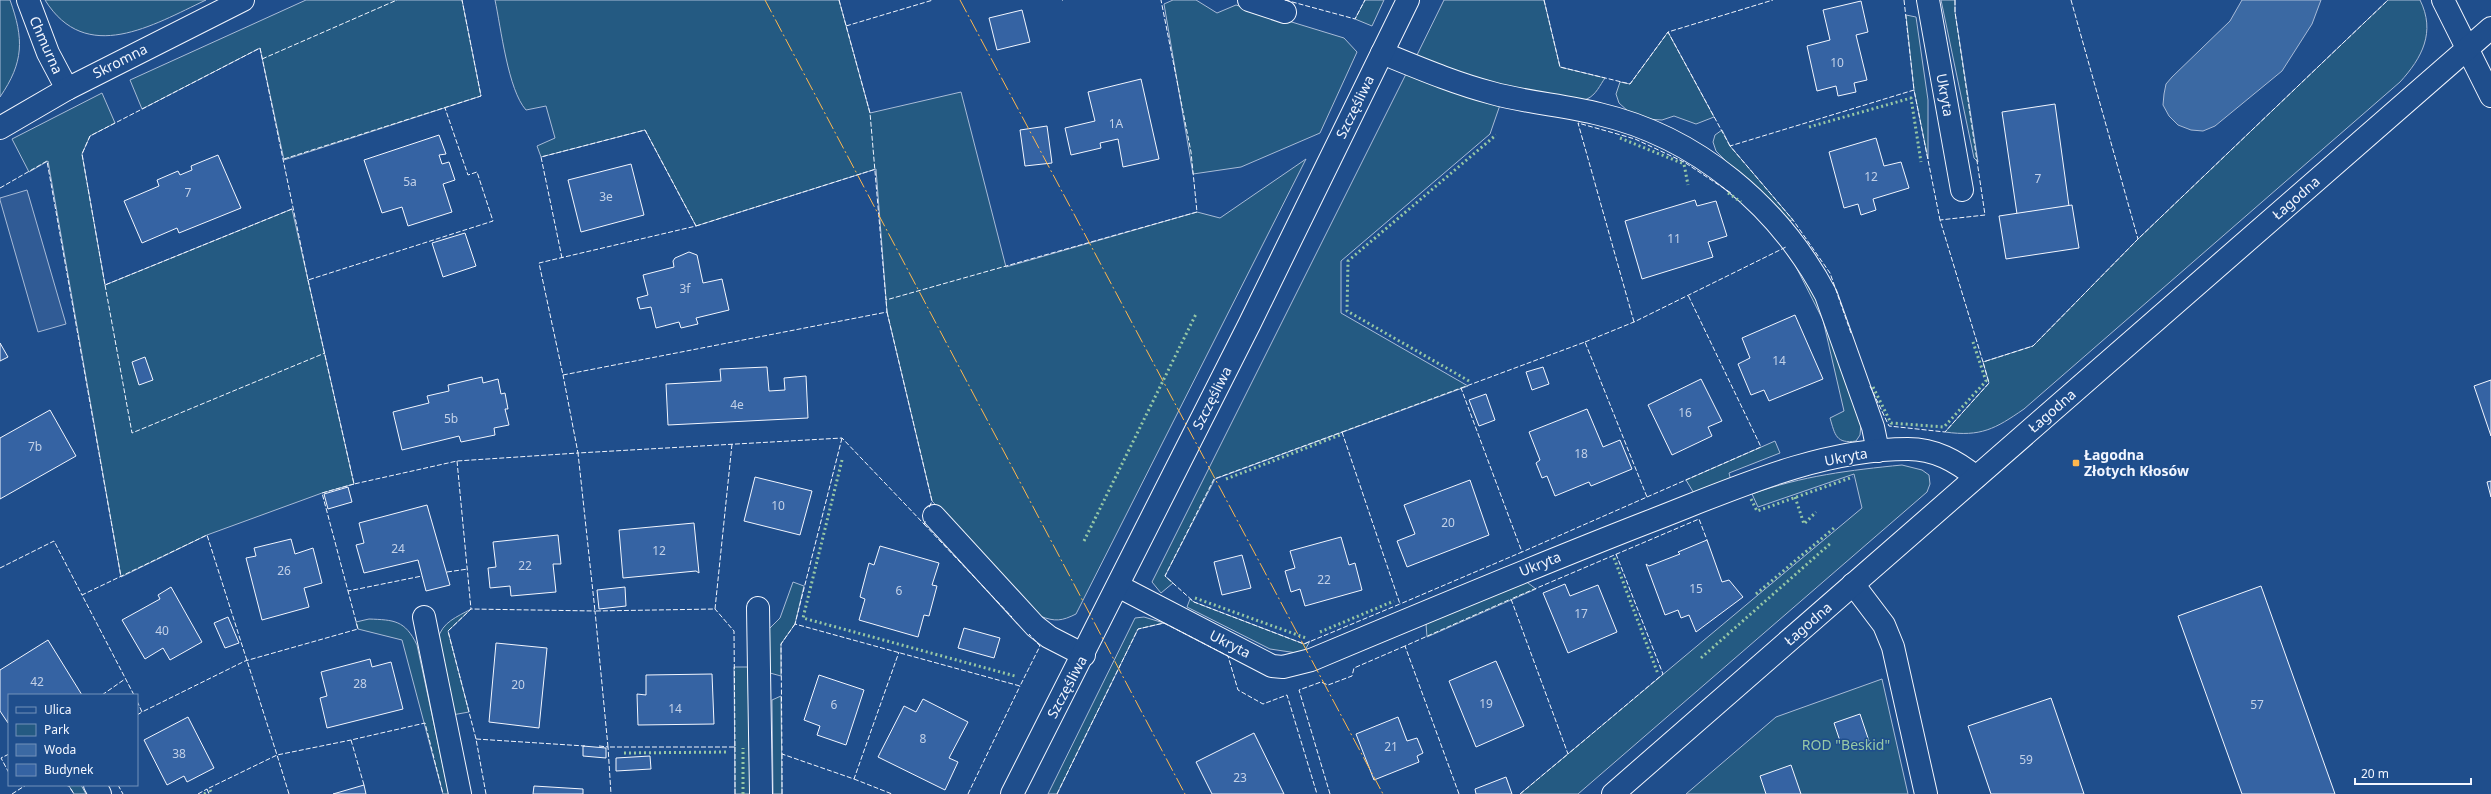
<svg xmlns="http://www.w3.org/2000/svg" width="2491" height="794" viewBox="0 0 2491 794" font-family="'Noto Sans',sans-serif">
	<rect width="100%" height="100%" fill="#1f4e8c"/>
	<g fill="#245a82" stroke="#a8bbd7">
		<path d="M0 0H10C24 39 24 62 0 97Z"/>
		<path d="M45 0H206C153 25 86 66 45 0Z"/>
		<polygon points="306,0 462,0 481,96 284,160 260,48 142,109 130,80"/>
		<path d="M495 0H839L870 113 961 92 1006 267 1197 212 1220 218 1306 159 1076 614C1062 621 1055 622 1040 616L932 501 887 312 876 169 696 226 645 130 541 157 537 146 555 138 546 106 526 110C508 90 501 28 495 0Z"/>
		<polygon points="1173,0 1196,0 1217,13 1236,5 1344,38 1357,52 1320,133 1241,167 1193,174 1164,4"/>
		<polygon points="1365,0 1384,0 1372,26 1355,19"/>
		<path d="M1444 0H1544L1560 67 1605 78C1600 85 1596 95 1587 99 1558 112 1449 68 1416 57Z"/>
		<polygon points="1941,0 1955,0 1955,12 1978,162 1974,158"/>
		<path d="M2388 0H2420C2436 32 2422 58 2400 82L2024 409C1995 429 1981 437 1945 432L1989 383 1983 362 2033 346 2138 239Z"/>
		<polygon points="1906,15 1916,17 1928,100 1928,159 1914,90"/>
		<polygon points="1668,32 1714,117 1696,124 1674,116 1662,120 1646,119 1629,112 1619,103 1616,94 1620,82 1630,84"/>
		<polygon points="1408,70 1500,105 1490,134 1341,261 1341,313 1468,386 1215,479 1165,576 1173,583 1161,593 1152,582"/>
		<polygon points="102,93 115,123 90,136 82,154 105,285 292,209 354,484 322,493 207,535 121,577 48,161 29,172 12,139"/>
		<polygon points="1722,130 1730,146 1793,220 1785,221 1716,151 1713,142 1715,135"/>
		<path d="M1786 247 1815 290 1861 424 1860 435 1856 441C1836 444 1835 435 1830 418L1844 411 1823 320Z"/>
		<polygon points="1775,441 1780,453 1729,473 1731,481 1695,495 1686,480"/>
		<path d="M1902 465 1922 470 1929 475 1930 484 1927 492 1578 794H1520L1862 508 1854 474 1758 507 1752 494C1801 476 1851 470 1902 465Z"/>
		<polygon points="1524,580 1536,589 1427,637 1426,624"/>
		<polygon points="793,582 804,586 795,624 781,644 781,676 770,673 769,629 780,618"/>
		<polygon points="1190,599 1194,602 1304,644 1310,641 1305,650 1297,653 1270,649 1187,607"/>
		<path d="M471 609 448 631 469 712 452 715 438 639C442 622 457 617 471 609Z"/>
		<polygon points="1144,617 1164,623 1138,629 1057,794 1048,794 1135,618"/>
		<path d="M369 619C394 620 405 620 417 645L449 794H443L402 640 358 629 356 622Z"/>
		<polygon points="734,667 748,667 750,794 735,794"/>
		<polygon points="1882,679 1908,794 1686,794 1776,717"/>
		<polygon points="781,696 782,794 773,794 772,700"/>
		<polygon points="65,785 81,785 86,794 74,794 69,786"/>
	</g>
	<polygon fill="#305b95" stroke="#a8bbd7" points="27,190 66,324 38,332 0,200 0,198"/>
	<polygon fill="#3b69a3" stroke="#a8bbd7" points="2242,0 2321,0 2312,24 2282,71 2215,126 2203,131 2191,130 2178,125 2169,116 2163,105 2164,94 2166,84 2172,77 2230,21"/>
	<g fill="#3563a3" stroke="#f2f6ff">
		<polygon points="1861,1 1868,32 1856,35 1867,80 1854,83 1856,92 1838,96 1836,86 1817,91 1807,46 1830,40 1823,10"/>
		<polygon points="1022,10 1030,42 997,50 989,18"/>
		<polygon points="1141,79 1159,159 1123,167 1118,139 1100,143 1101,148 1071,155 1065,128 1095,121 1088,92"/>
		<polygon points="2055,104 2069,206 2017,214 2002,112"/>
		<polygon points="1047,126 1052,163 1025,166 1020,130"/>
		<polygon points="439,135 446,154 439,155 442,164 449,162 455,180 443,184 452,212 408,226 402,207 382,213 364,160"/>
		<polygon points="1876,138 1884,166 1901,162 1909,188 1873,199 1876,210 1861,215 1858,204 1844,208 1829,152"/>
		<polygon points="218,155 241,208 179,233 177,228 142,243 124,201 159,186 157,180 178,171 180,175 192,170 191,166"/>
		<polygon points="631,164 644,215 581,232 568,180"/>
		<polygon points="1695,200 1697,206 1716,201 1727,236 1708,242 1713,257 1642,279 1625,221"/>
		<polygon points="2072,205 2079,248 2006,259 1999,216"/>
		<polygon points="465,233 476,266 443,277 432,243"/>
		<polygon points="689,252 697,255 703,283 722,279 729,310 696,318 698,324 681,328 679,322 656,328 651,307 640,309 637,298 648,295 643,275 674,267 673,261 675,258"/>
		<polygon points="1795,315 1823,379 1769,401 1764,390 1751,395 1738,364 1750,358 1742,338"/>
		<polygon points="0,343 8,357 0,361"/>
		<polygon points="145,357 153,380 139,385 132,362"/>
		<polygon points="767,367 769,391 785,390 784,378 806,376 808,418 668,425 666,384 721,381 720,369"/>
		<polygon points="1543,367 1549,384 1532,390 1526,372"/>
		<polygon points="482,377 483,383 498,379 501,394 505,393 508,409 505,409 509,425 494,428 495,435 461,442 459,436 402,450 393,412 429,403 427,396 449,391 448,385"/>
		<polygon points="1701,379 1722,421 1708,427 1712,436 1672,455 1648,405"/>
		<polygon points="2491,380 2491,436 2474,386"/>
		<polygon points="1486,394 1495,420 1479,426 1469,400"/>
		<polygon points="1587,409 1603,447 1620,440 1632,469 1591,486 1589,482 1555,496 1547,476 1542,478 1536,463 1540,460 1529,432"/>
		<polygon points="50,410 76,456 0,499 0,438"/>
		<polygon points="755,477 812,491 800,535 744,521"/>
		<polygon points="1470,480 1489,535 1407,567 1397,541 1415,534 1404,505"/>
		<polygon points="2491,481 2491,497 2487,482"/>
		<polygon points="348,487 352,502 328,509 324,494"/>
		<polygon points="427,505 450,585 426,591 418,560 364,573 356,545 364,543 359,523"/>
		<polygon points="694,523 699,573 696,571 623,578 619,530"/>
		<polygon points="558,535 561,564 553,564 556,592 511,596 510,586 490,588 488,568 496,567 493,542"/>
		<polygon points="1341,537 1349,565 1355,563 1362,590 1305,606 1300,589 1291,592 1285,571 1295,568 1290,551"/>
		<polygon points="291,539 295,554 313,548 322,583 304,588 309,607 262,620 246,558 256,556 254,548"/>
		<polygon points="1707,540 1722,582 1729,580 1743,597 1696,632 1689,615 1681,618 1678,610 1665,615 1646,564 1649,566 1680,554 1678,552"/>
		<polygon points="880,546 939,563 932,585 937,586 929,616 924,615 918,637 859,620 865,599 860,597 869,563 874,565"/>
		<polygon points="1242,555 1251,588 1222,595 1214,562"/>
		<polygon points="1565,584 1570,596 1598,585 1617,632 1568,653 1543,593"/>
		<polygon points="2261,586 2335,794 2242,794 2178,616"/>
		<polygon points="171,587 202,642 170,660 163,648 145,659 122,620 160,599 158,595"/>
		<polygon points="625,587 626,606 599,609 597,590"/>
		<polygon points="228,617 239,643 225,648 214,623"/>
		<polygon points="964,628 1000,638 994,658 958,648"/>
		<polygon points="48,640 82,695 9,695 8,723 0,711 0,670"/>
		<polygon points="496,643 547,648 539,728 489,722"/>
		<polygon points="370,659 372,667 391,662 403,709 327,728 320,698 327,696 321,672"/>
		<polygon points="1496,661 1524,726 1476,747 1449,681"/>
		<polygon points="712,674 714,724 638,725 637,694 646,695 646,675"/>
		<polygon points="819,675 864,690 846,745 817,735 820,726 804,720"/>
		<polygon points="2051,698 2084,794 1991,794 1968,726"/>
		<polygon points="923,699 968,722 949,758 958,762 945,790 878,757 904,706 916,712"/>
		<polygon points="1860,714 1869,741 1843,750 1834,723"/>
		<polygon points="188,717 214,768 187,782 184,776 167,785 144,740"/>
		<polygon points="1398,717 1407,741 1417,738 1423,753 1417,756 1419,762 1374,780 1356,734"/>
		<polygon points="1254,733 1284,794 1212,794 1196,762"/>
		<polygon points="583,746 606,748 606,758 583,756"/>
		<polygon points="650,756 651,769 616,771 616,758"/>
		<polygon points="1791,765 1801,794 1766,794 1760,776"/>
		<polygon points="1506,777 1512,794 1476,794 1475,789"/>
		<polygon points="364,785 366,794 333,794"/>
		<polygon points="534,786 583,789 583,794 533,794"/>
	</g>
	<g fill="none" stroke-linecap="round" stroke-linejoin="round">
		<defs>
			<g id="minor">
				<polyline points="28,0 48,53 67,89"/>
				<polyline points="1249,0 1285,12"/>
				<polyline points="1928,0 1962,190"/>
				<polyline points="2443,0 2491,96"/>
				<path d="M1382 53C1419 68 1454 83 1492 93 1528 103 1564 105 1599 114 1697 137 1779 206 1826 295L1873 427 1878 451"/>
				<polyline points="0,128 67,89 243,0"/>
				<polyline points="934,516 1035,626 1049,637 1084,655"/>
				<polyline points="1853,584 1884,625 1893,647 1926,794"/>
				<path d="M1118 586 1272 666 1283 667 1311 660C1423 613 1535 566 1648 522 1731 490 1818 449 1908 449 1935 449 1956 461 1976 477"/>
				<polyline points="758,608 761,794"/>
				<polyline points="424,617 460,794"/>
				<polyline points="95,785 100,794"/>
				<polyline points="1012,794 1250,323 1408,0"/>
				<polyline points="1613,794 2491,28"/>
			</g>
		</defs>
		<use href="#minor" stroke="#f2f6ff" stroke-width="24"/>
		<use href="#minor" stroke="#1f4e8c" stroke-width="22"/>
		<g stroke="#97c8a6" stroke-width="3" stroke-dasharray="2 3" stroke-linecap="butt">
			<polyline points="1809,127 1911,98 1921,162"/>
			<polyline points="1620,138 1684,164 1688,185"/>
			<polyline points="1728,193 1741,202"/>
			<polyline points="1469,381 1347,311 1348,261 1496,135"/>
			<polyline points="1873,387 1891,423 1944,427 1986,381 1973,342"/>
			<polyline points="842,460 803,618 1015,676"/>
			<polyline points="1226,479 1340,435"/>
			<polyline points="1795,497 1804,524 1816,512"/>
			<polyline points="1751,499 1757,511 1853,477"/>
			<polyline points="1084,541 1196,314"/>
			<polyline points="1614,558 1658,674"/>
			<polyline points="1756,594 1834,528"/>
			<polyline points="1195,598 1306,638"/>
			<polyline points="1320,632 1394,601"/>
			<polyline points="1701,658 1832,542"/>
			<polyline points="624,753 729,752"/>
			<polyline points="210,790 212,794"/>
			<polyline points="204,794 206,793"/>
			<polyline points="743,794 743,748"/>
		</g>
		<g stroke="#f2f6ff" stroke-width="1" stroke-dasharray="5 2" stroke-linecap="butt">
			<polyline points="839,0 870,113 886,300 1197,212 1191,152 1161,0"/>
			<polyline points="1062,0 1063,0"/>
			<polyline points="1285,0 1355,19 1365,0"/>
			<polyline points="1544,0 1560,67 1630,84 1668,32"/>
			<polyline points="1904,0 1914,90"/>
			<polyline points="1955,0 1955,12 1985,215 1940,220 1983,362 2033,346 2138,239 2388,0"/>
			<polyline points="2071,0 2138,239"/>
			<polyline points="846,26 933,0"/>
			<polyline points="262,59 397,0"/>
			<polyline points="1730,146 1668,32 1773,0"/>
			<polyline points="284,159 481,96 462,0"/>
			<polyline points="0,188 47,161 121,577"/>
			<polyline points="292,209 105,285 82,154 90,136 260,48 308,280 493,221 477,172 468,175 445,108"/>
			<polyline points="696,226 876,169"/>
			<polyline points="562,258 541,157 645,130 696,226 539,263 563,375 887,312 886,300"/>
			<polyline points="308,280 354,484 457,461 578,453 563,375"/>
			<polyline points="105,285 132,433 325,353"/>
			<polyline points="887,312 932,501 929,508"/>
			<polyline points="1634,322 1578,123 1635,139 1684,162 1731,193"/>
			<polyline points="1851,333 1830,273 1793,220 1730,146 1914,90 1940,220"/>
			<polyline points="1585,342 1634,322 1786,247"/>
			<polyline points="1870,386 1889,426 1945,432 1989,383 1983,362"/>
			<polyline points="1461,388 1585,342 1647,497 1522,552"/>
			<polygon points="1342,432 1400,604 1304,644 1194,602 1165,576 1214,479"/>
			<polyline points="1342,432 1461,388 1522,552 1400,604"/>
			<polyline points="842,438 795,624 1020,686 1040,646 1029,634"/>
			<polyline points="732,444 715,609 595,611 578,453 842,438 924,524 926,520"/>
			<polyline points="457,461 471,609"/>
			<polyline points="354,484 322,493 348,591 422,576"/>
			<polyline points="1647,497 1761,447 1688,295"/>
			<polyline points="924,524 1012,617"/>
			<polyline points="1616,554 1663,674 1568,754 1511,599 1699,519 1707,540"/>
			<polyline points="0,568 54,541 82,595"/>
			<polyline points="447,572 468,569"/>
			<polyline points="795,624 781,644 782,754 854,779 899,652"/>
			<polyline points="102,695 125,679"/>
			<polyline points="134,695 82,595 207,535 277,755 207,789 209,794"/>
			<polyline points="137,701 142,712 245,661 358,629 348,591"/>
			<polyline points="137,715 142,712"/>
			<polyline points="476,739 448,631 471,609 595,611 608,747 735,747 734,631 715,609"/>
			<polyline points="599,746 608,747 611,794"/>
			<polyline points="735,747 735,794"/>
			<polyline points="9,754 1,758 9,773"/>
			<polyline points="782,754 782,794"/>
			<polyline points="854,779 892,794"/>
			<polyline points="65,785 69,786 74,794"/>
			<polyline points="118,785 123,794"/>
			<polyline points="364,785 351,740 425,723 443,794"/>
			<polyline points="12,794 26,785"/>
			<polyline points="198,794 207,789"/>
			<polyline points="289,794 277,755 351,740"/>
			<polyline points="486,794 476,739 585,746"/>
			<polyline points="968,794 1020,686"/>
			<polyline points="1057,794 1138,629 1164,623 1228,656 1238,690 1263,704 1287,695 1317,794"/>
			<polyline points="1330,794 1299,690 1321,682 1328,685 1352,676 1354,668 1405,646"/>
			<polyline points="1459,794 1405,646 1511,599"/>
			<polyline points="1520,794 1568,754"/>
		</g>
		<g stroke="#ffb74d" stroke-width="1" stroke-dasharray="14 3 2 3" stroke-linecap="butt">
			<polyline points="765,0 1185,794"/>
			<polyline points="960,0 1383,794"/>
		</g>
	</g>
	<rect fill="#ffb74d" stroke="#1f4e8c" stroke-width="1.5" x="2072" y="459" width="8" height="8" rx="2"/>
	<g text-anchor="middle" stroke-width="3" stroke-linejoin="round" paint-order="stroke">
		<g font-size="12" fill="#c3d1e8">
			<text x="1837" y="67">10</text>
			<text x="1116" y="128">1A</text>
			<text x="1871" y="181">12</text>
			<text x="2038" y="183">7</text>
			<text x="410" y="186">5a</text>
			<text x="188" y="197">7</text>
			<text x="606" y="201">3e</text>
			<text x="1674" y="243">11</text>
			<text x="685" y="293">3f</text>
			<text x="1779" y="365">14</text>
			<text x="737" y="409">4e</text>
			<text x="1685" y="417">16</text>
			<text x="451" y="423">5b</text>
			<text x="35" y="451">7b</text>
			<text x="1581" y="458">18</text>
			<text x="778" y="510">10</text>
			<text x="1448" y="527">20</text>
			<text x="398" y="553">24</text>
			<text x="659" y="555">12</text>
			<text x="525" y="570">22</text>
			<text x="284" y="575">26</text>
			<text x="1324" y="584">22</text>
			<text x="1696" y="593">15</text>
			<text x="899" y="595">6</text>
			<text x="1581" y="618">17</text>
			<text x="162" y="635">40</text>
			<text x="37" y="686">42</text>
			<text x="360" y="688">28</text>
			<text x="518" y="689">20</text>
			<text x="1486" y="708">19</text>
			<text x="834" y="709">6</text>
			<text x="2257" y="709">57</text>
			<text x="675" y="713">14</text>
			<text x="923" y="743">8</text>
			<text x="1391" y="751">21</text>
			<text x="179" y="758">38</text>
			<text x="2026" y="764">59</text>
			<text x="1240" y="782">23</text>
		</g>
		<g font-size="14" fill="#f2f6ff" stroke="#1f4e8c">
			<text transform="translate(46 45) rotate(66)" y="5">Chmurna</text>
			<text transform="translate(120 61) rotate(-27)" y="5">Skromna</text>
			<text transform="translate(1945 95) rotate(80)" y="5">Ukryta</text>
			<text transform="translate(1355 107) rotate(-64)" y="5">Szczęśliwa</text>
			<text transform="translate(2296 198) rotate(-41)" y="5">Łagodna</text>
			<text transform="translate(1212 398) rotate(-63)" y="5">Szczęśliwa</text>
			<text transform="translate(2052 411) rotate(-41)" y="5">Łagodna</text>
			<text transform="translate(1846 457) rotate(-11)" y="5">Ukryta</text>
			<text transform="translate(1540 564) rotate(-22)" y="5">Ukryta</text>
			<text transform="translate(1808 624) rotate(-41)" y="5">Łagodna</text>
			<text transform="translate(1230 644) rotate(27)" y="5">Ukryta</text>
			<text transform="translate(1067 687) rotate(-62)" y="5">Szczęśliwa</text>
		</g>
		<g font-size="14" font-weight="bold" fill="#f2f6ff" stroke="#1f4e8c" text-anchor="start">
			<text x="2084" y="460">Łagodna<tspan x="2084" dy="16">Złotych Kłosów</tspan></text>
		</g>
		<g font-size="14" fill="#97c8a6" stroke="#1f4e8c">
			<text x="1846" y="750">ROD "Beskid"</text>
		</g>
	</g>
	<rect x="8" y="694" width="130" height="92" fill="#1f4e8c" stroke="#7391ba"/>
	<rect x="16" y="707" width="20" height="6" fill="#1f4e8c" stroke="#7391ba"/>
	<text x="44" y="714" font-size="12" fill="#f2f6ff">Ulica</text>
	<rect x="16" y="724" width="20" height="12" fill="#245a82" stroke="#7391ba"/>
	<text x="44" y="734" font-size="12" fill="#f2f6ff">Park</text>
	<rect x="16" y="744" width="20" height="12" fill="#3b69a3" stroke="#7391ba"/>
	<text x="44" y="754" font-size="12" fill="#f2f6ff">Woda</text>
	<rect x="16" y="764" width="20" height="12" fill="#3563a3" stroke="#7391ba"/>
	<text x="44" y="774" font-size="12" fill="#f2f6ff">Budynek</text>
	<path d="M2355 778v6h116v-6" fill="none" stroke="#f2f6ff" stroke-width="2"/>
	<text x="2361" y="778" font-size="12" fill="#f2f6ff" stroke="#1f4e8c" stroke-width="3" paint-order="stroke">20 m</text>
</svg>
